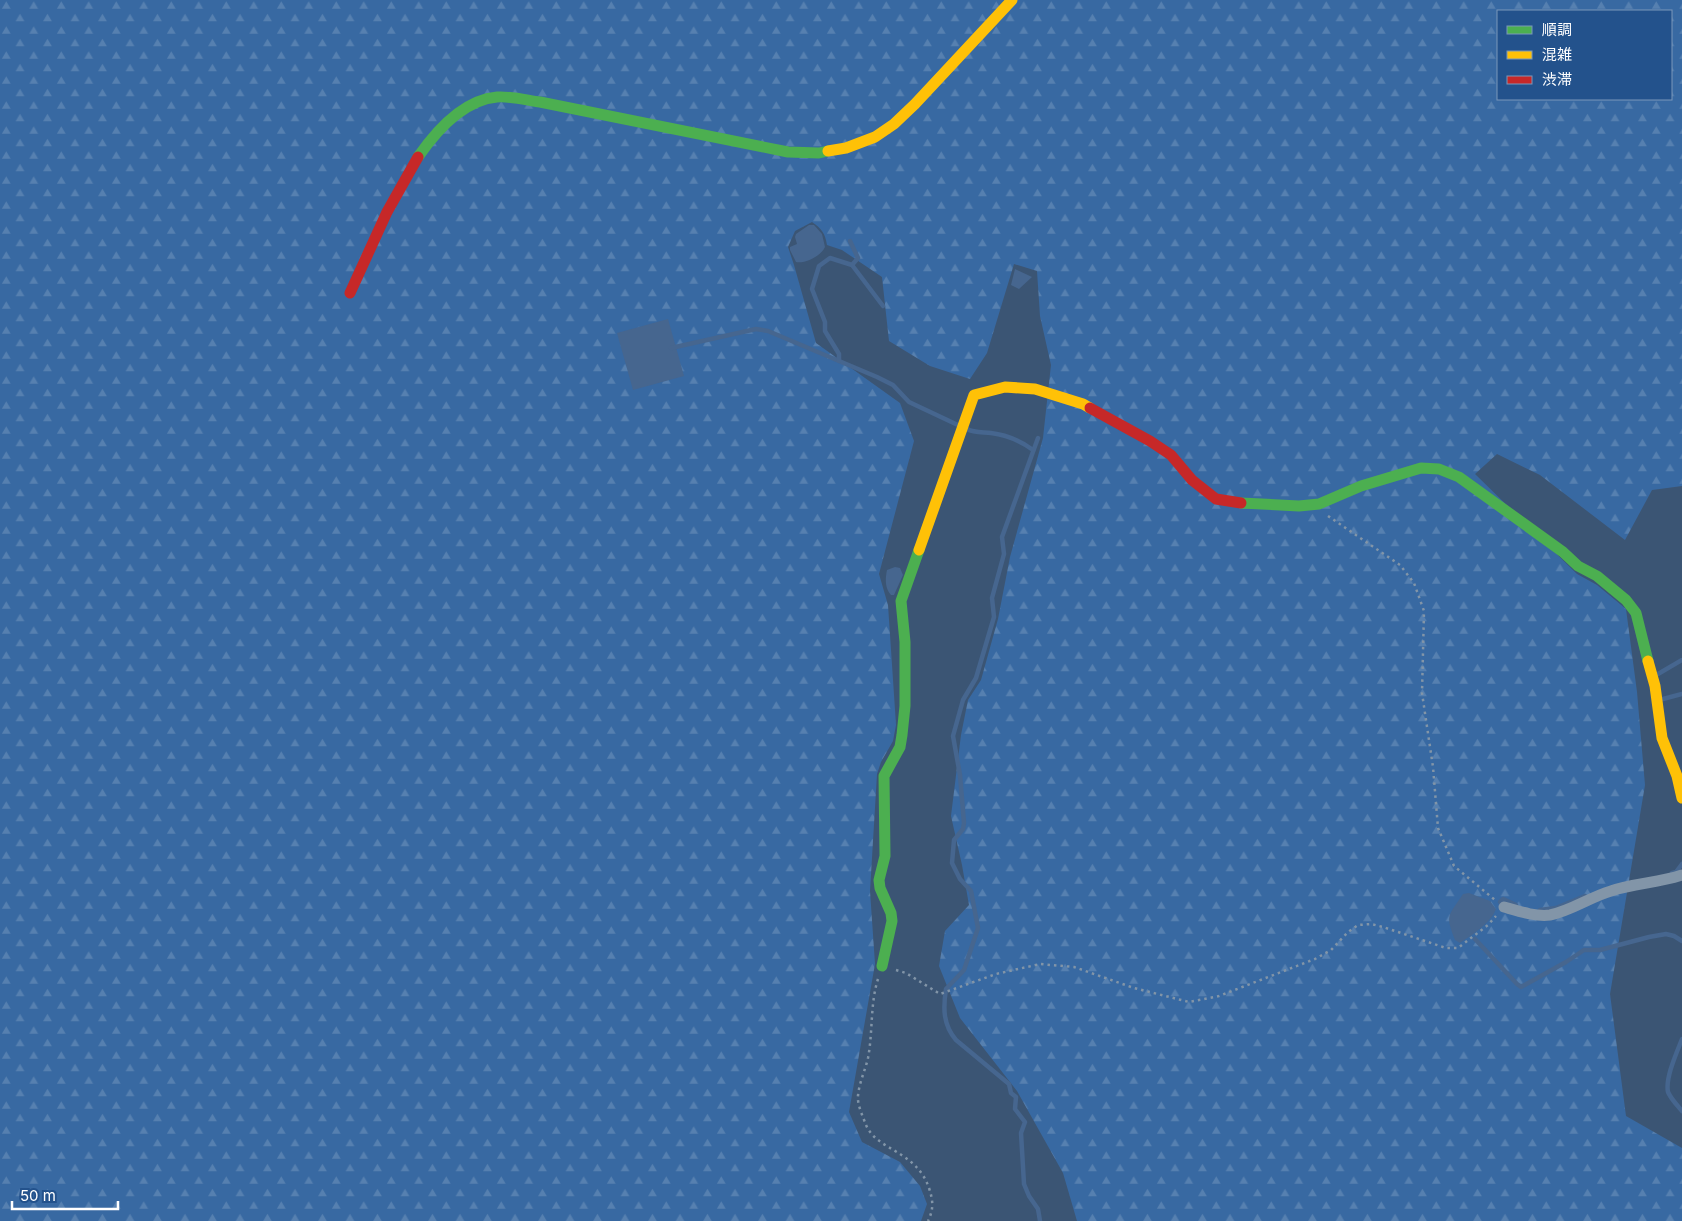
<svg xmlns="http://www.w3.org/2000/svg" width="1682" height="1221" viewBox="0 0 1682 1221" font-family="Inter,'Noto Sans JP',sans-serif">
	<defs>
		<pattern id="forest-firs" width="22" height="20" patternUnits="userSpaceOnUse" patternTransform="scale(1.25)"><rect width="22" height="20" fill="#3869a2"/><path d="M5 1l3.5 6h-7zM16 11l3.5 6h-7z" fill="#5680b0"/></pattern>
	</defs>
	<rect width="100%" height="100%" fill="#3b5574"/>
	<path fill="url(#forest-firs)" fill-rule="evenodd" d="M0 0H1682V486L1652 490 1625 540 1540 475 1497 454 1475 474 1577 574 1597 585 1626 609 1637 692 1645 785 1610 994 1626 1116 1682 1148V1221H1077L1063 1173 1017 1091 960 1018 939 966 945 931 969 905 962 865 951 816 961 735 968 700 981 680 998 619 1010 557 1043 438 1051 365 1040 316 1037 271 1014 264 987 353 970 379 930 366 889 341 882 277 842 250 827 245C825 233 822 229 812 222L795 231 788 247 794 265 816 343 900 403 914 441 879 574 888 605 896 725 893 741 881 762 877 774 870 891 875 964 849 1112 862 1142 900 1162 920 1186 927 1204 921 1221H0ZM1498 11H1671V99H1498Z"/>
	<g fill="#46668f">
		<path d="M809 225H814L822 234 825 247C821 256 805 264 796 262L790 250V247L797 244 795 237 796 234Z"/>
		<polygon points="1015,269 1032,277 1019,289 1011,285"/>
		<polygon points="668,319 684,376 633,390 617,333"/>
		<path d="M895 567 900 568 903 575 894 595H891C885 589 885 579 887 570Z"/>
		<path d="M1469 893 1490 901 1496 909C1491 923 1472 935 1460 943L1455 940C1445 914 1448 917 1463 894Z"/>
	</g>
	<g fill="none" stroke-linecap="round" stroke-linejoin="round">
		<g stroke="#46668f" stroke-width="4.5">
			<polyline points="850,241 858,258 852,265"/>
			<polyline points="671,348 756,329 768,331 877,377 893,385 909,402 960,426"/>
			<polyline points="839,361 839,354 825,331 825,322 812,289 819,266 830,258 852,265 883,306"/>
			<path d="M967 429C974 433 983 432 991 433 1006 435 1021 441 1033 450"/>
			<path d="M1038 438 1002 537 1004 554 992 598 994 617 976 678 963 700 953 736 960 775 964 823 963 829 954 840 952 863 960 879 971 891 978 928 964 970 946 989C943 1008 943 1025 956 1040L1009 1084 1011 1093 1016 1097 1015 1109 1025 1122 1021 1133 1024 1184 1029 1196 1038 1209 1040 1221"/>
			<polyline points="1658,674 1682,660"/>
			<polyline points="1663,699 1682,694"/>
			<polyline points="1672,873 1676,872 1682,864"/>
			<polyline points="1500,902 1503,899 1516,905"/>
			<polyline points="1540,910 1556,908 1585,896"/>
			<polyline points="1475,939 1517,984 1521,987 1566,962 1584,950 1600,950 1649,937 1666,934 1674,936 1682,941"/>
			<path d="M1682 1039C1677 1052 1665 1078 1668 1092 1671 1099 1677 1105 1682 1111"/>
		</g>
		<g stroke="#8295a8" stroke-width="2.5" stroke-dasharray="2.5 4" stroke-linecap="butt">
			<polyline points="1328,516 1400,565 1414,583 1424,611 1422,693 1433,767 1438,828 1454,866 1495,900"/>
			<polyline points="896,970 906,973 940,994 996,974 1040,964 1074,967 1134,988 1189,1002 1219,996 1315,959 1331,950 1348,932 1358,925 1371,924 1383,927 1446,948 1458,948 1488,925 1496,916"/>
			<path d="M878 979C870 1004 873 1032 868 1058 865 1071 859 1083 858 1096 857 1104 863 1117 866 1125 877 1151 916 1150 929 1188 933 1200 934 1209 928 1221"/>
		</g>
		<path stroke="#8295a8" stroke-width="11" d="M1504 907C1518 911 1536 917 1550 915 1571 911 1590 897 1611 891 1634 883 1659 883 1682 875"/>
		<g stroke="#4caf50" stroke-width="11">
			<path d="M418 157C436 131 463 100 497 97 511 96 526 100 540 102L788 152 819 153 828 151"/>
			<polyline points="1241,503 1299,506 1319,504 1361,486 1421,468 1439,469 1459,477 1563,552 1578,566 1597,576 1626,600 1636,613 1648,661"/>
			<polyline points="882,966 892,921 891,913 880,888 879,880 885,856 884,776 900,747 902,735 905,706 905,642 901,601 919,550"/>
		</g>
		<g stroke="#ffc107" stroke-width="11">
			<polyline points="828,151 846,148 875,137 894,124 915,104 1012,0"/>
			<polyline points="919,550 974,395 1005,387 1035,389 1083,404 1090,408"/>
			<polyline points="1648,661 1655,686 1662,738 1677,776 1682,798"/>
		</g>
		<g stroke="#c62828" stroke-width="11">
			<polyline points="350,293 387,212 418,157"/>
			<polyline points="1090,408 1150,441 1171,455 1192,480 1216,499 1241,503"/>
		</g>
	</g>
	<rect x="1497" y="10" width="175" height="90" fill="#23528c" stroke="#7b97ba"/>
	<rect x="1507" y="26" width="25" height="8" fill="#4caf50" stroke="#7b97ba"/>
	<text x="1542" y="35" font-size="15" fill="#ffffff">順調</text>
	<rect x="1507" y="51" width="25" height="8" fill="#ffc107" stroke="#7b97ba"/>
	<text x="1542" y="60" font-size="15" fill="#ffffff">混雑</text>
	<rect x="1507" y="76" width="25" height="8" fill="#c62828" stroke="#7b97ba"/>
	<text x="1542" y="85" font-size="15" fill="#ffffff">渋滞</text>
	<path d="M12 1201v8h106v-8" fill="none" stroke="#ffffff" stroke-width="2.5"/>
	<text x="20" y="1201" font-size="15" fill="#ffffff" stroke="#23528c" stroke-width="4" paint-order="stroke">50 m</text>
</svg>
